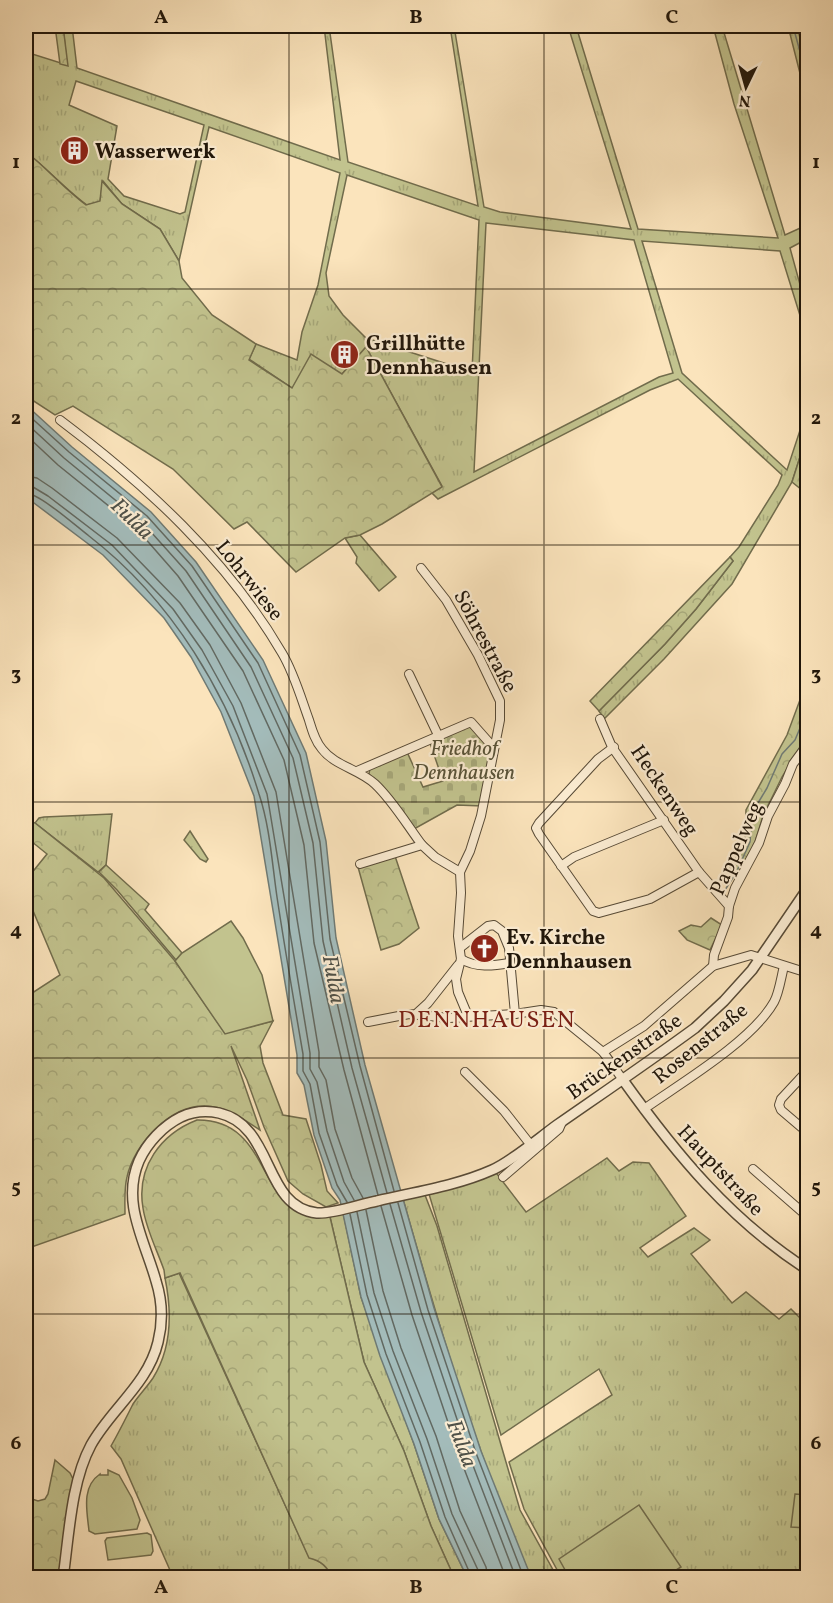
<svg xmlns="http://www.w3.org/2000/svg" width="833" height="1603" viewBox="0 0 833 1603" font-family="Vollkorn,serif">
	<defs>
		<pattern id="grass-tufts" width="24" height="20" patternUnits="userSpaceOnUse" patternTransform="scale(1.5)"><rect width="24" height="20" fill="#c2c38e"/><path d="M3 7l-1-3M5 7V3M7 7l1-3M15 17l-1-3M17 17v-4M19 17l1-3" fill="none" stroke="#a6a779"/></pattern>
		<pattern id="forest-crowns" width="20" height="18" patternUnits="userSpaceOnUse" patternTransform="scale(1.5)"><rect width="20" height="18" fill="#c2c38e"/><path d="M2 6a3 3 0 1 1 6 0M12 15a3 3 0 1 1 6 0" fill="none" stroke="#a6a779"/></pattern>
		<pattern id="cemetery-stones" width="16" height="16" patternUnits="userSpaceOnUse" patternTransform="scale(1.5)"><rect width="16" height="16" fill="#c2c38e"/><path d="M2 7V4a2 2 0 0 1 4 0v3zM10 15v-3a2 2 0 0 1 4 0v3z" fill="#a6a779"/></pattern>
	</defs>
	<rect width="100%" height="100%" fill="#fbe4bc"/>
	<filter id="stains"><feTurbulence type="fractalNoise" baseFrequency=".00333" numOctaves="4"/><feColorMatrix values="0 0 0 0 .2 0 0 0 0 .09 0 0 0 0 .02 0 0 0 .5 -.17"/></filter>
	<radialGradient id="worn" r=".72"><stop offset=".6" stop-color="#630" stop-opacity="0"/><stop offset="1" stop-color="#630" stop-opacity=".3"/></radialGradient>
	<g fill="url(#grass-tufts)" stroke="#716c4c" stroke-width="1.5" fill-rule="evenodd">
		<path d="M63 26H72L77 68 340 160 324 26H329L348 162 478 206 450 26H454L484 207 500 212 631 229 568 26H576L638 229 778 238 734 104 713 26H722L785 235 807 225V239L790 248 807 310V338L780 251 642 241 682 373 787 470 807 409V435L792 482 732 584 664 659 604 719 599 711 665 644 696 609 733 561 730 557 739 547 778 485 782 475 678 379 650 390 438 499 432 493 442 486 366 347 342 374 292 388 249 359 256 344 297 360 302 332 318 285 340 173 209 127 179 261 160 229 122 204 103 181 100 202 87 205C65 189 47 168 26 152V52L67 65ZM76 81 204 125 185 212 180 214 124 196 108 179 117 126 69 105ZM347 175 479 220 472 372 366 338 343 315 329 296 326 273ZM486 223 634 240 673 373 659 377 474 472Z"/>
		<polygon points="360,535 396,577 379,591 356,563 357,557 345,538"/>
		<polygon points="112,814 106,865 98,872 35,823 39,818 44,817"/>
		<polygon points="190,831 208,859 206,862 200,859 184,840"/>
		<polygon points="607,1158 619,1171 633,1162 649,1163 686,1216 640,1248 648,1257 694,1228 710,1240 691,1254 732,1303 746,1292 779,1319 791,1309 807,1325 807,1577 561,1577 524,1509 509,1462 612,1395 599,1369 501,1435 429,1194 434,1188 494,1170 526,1212"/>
		<path d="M425 1195 437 1226 520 1510 557 1577H531C477 1457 439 1326 403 1199Z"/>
		<polygon points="343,1212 361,1297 414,1444 439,1519 467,1577 454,1577 431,1526 404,1451 364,1362 330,1217"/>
		<path d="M179 1273 309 1557C321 1561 327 1566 332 1577H173L121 1459 111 1446C119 1432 126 1418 133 1404 139 1395 147 1387 153 1378 172 1348 172 1312 165 1278Z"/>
	</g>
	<g fill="url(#forest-crowns)" stroke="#716c4c" stroke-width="1.5">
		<polygon points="55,26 63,26 68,66 60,64"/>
		<polygon points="788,26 797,26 807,66 807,101"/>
		<path d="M26 152C47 168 64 189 86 205L100 201 102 181 122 204 160 229 179 261 182 278 212 315 256 344 249 360 292 388 311 354 342 374 366 347 442 487 382 524 360 535 345 538 296 572 247 522 234 529 173 469 73 406 55 415 26 396Z"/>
		<polygon points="807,435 808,494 807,494 792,482"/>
		<polygon points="730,557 733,561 696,609 665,644 599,711 590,701"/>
		<polygon points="807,681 807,736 782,777 763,816 755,842 736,879 729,870 745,841 746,810 787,735"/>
		<path d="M26 820 35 823 104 878 175 961 225 1033 273 1021 260 1046 263 1063 283 1115 306 1119 321 1165 327 1191 338 1203 326 1207 303 1194 288 1181 264 1127 247 1080 231 1046 260 1130C244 1120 226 1106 205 1106 170 1105 134 1144 127 1177 124 1189 125 1202 125 1214L26 1249V997L60 975 26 894V880L47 854 26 837Z"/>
		<polygon points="395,856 419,928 399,944 381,950 358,867"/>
		<polygon points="106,865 149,904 145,910 182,953 176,960 117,890 99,872"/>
		<polygon points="711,918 722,925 710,950 687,940 679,931 691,925 701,927"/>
		<path d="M197 1120C277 1119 253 1224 330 1217L364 1362 404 1451 431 1526 454 1577H332C327 1567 322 1561 309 1558L180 1273 165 1278 164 1270C157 1250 146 1229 143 1208 136 1167 161 1134 197 1120Z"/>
		<polygon points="55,1460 70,1473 74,1481 58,1577 26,1577 26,1497 38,1501 45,1499 48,1494"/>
	</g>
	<polygon fill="url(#cemetery-stones)" stroke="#716c4c" stroke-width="1.5" points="472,725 493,749 482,806 457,805 414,829 369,774 370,768 407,752 423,787 443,781 430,743"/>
	<g fill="#c2c38e" stroke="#716c4c" stroke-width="1.5">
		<polygon points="231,921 243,938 262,975 273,1021 225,1034 175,961 182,953"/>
		<path d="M108 1470 119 1475 132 1498 140 1520 137 1529 95 1534 89 1531C87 1511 81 1487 100 1474V1475H108Z"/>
		<polygon points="795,1494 807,1495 807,1528 791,1527"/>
		<polygon points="639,1505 681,1567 665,1577 569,1577 559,1559"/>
		<polygon points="147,1533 151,1535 153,1551 151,1555 108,1560 105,1541 107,1538"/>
	</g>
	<polygon fill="#a3bcbb" stroke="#6f7a74" stroke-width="1.5" points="26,405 72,447 151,512 196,562 263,660 306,753 326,841 336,938 365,1065 434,1308 481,1451 531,1577 467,1577 439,1519 414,1444 380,1356 361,1297 340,1200 332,1188 314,1135 304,1085 297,1073 297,1055 254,796 221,712 191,657 164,618 103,555 26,497"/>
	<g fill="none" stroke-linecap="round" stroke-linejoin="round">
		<g stroke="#626962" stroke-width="1.5">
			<polyline points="26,413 69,452 147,516 192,566 258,663 300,755 320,842 330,939 360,1066 394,1191"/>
			<polyline points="26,423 64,458 142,522 186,571 251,667 293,758 313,843 323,941 352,1068 387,1193"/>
			<polyline points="26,435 58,465 136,528 178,576 243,671 284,760 304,845 314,943 344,1070 378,1195"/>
			<polyline points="26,476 37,478 52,488 117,538 180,603 210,645 241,703 276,792 319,1052 319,1067 326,1080 335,1129 352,1178 363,1198"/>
			<polyline points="26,485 33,487 48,496 112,545 173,609 202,650 233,706 267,794 310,1053 310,1069 317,1082 327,1131 344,1182 354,1200"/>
			<path d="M26 493C40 494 76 526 89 536 172 600 229 695 259 794 270 827 272 863 277 897 285 950 294 1002 303 1054V1071L310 1084 319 1133 337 1185 347 1202"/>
			<polyline points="398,1203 428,1310 476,1453 524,1578"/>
			<polyline points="390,1204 421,1312 469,1455 516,1578"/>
			<polyline points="381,1206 412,1315 460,1458 506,1578"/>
			<polyline points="366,1210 383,1291 401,1348 436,1436 460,1511 486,1567 488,1578"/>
			<polyline points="357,1212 374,1293 393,1351 427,1439 452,1514 478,1570 479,1578"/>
			<polyline points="350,1214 367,1295 386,1354 420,1442 445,1517 472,1578"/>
		</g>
		<g stroke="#6f7a74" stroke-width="1.5">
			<polyline points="793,26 808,81"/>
			<polyline points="725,890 736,873 750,842 752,813 767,788 782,754 795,740 808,709"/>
		</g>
		<defs>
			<g id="minor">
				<path d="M60 420C145 484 228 560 282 653 294 673 301 698 309 720 312 730 315 741 322 749 335 766 359 769 375 784 393 801 407 825 422 845"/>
				<polyline points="421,568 446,600 478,655 500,701 500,720 481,816 470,851 460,872 461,893 458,936 461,959 456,979 458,992 468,1016"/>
				<polyline points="409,674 438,735"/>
				<polyline points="600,719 612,747 699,872 729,906"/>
				<polyline points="614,747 598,759 539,823 536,828 539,834 593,911 599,913 650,899 699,872"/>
				<polyline points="357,771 471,722 494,748"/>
				<polyline points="360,864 422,845 435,857 460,872"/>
				<polyline points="561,866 574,857 664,820"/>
				<polyline points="461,947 488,926 494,925 502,931 509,948 515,1014"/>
				<path d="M461 959C476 968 493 966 509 963"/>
				<polyline points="713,966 714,955 728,917 729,906 735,888 759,843 768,816 785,784 793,764 804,749"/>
				<polyline points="416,1014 428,1003 458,965"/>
				<polyline points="368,1022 409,1014 449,1018 515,1014 541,1010 554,1012 603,1052 623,1080"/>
				<polyline points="603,1052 644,1026 713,966 751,955 808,973"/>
				<polyline points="808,1070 781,1099 779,1105 781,1110 808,1133"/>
				<polyline points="465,1072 504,1111 530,1144"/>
				<polyline points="800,1079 808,1087"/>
				<path d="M644 1109C681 1083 752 1041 774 1002 779 993 781 978 784 966"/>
				<polyline points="753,1169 808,1217"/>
				<polyline points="503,1177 559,1129 562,1122"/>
			</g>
			<g id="tertiary">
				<path d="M623 1080C676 1154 730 1220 808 1270"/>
				<path d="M63 1578C69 1536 71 1482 91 1445 111 1409 148 1384 158 1342 163 1322 162 1300 156 1281 145 1241 121 1203 139 1161 147 1143 163 1126 181 1117 194 1111 205 1110 219 1113 275 1126 262 1207 317 1213 333 1214 361 1204 377 1201 415 1192 456 1186 492 1170 511 1162 539 1138 557 1125 603 1093 650 1061 695 1028L724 1001 752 970 808 888"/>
			</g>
		</defs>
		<use href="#minor" stroke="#574a36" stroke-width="10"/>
		<use href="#tertiary" stroke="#574a36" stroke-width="12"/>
		<use href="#minor" stroke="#fcedd3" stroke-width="8"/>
		<use href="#tertiary" stroke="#fcedd3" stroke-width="9"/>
	</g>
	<path fill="none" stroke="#20160a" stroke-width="1.5" stroke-opacity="0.55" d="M289 26V1578M544 26V1578M26 289H808M26 545H808M26 802H808M26 1058H808M26 1314H808"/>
	<defs>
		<symbol id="building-disc" viewBox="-11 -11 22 22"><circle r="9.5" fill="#8f2418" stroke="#fcedd3"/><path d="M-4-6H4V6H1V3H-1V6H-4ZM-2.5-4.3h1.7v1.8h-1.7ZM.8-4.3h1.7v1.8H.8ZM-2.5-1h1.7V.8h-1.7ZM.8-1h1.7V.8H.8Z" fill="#fff"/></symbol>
		<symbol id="church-disc" viewBox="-11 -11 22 22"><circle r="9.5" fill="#8f2418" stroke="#fcedd3"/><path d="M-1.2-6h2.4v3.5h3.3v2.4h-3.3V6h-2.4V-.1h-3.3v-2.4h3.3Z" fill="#fff"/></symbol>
	</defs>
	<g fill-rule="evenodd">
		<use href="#building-disc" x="58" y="134" width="33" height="33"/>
		<use href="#building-disc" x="328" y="338" width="33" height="33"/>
		<use href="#church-disc" x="468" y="932" width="33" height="33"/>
	</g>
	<g text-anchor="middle" stroke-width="4.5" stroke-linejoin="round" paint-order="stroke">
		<g font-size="21" font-weight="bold" fill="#20160a" stroke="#fcedd3" text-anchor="start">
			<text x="95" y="158">Wasserwerk</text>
			<text x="366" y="350">Grillhütte<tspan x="366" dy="24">Dennhausen</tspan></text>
			<text x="506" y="944">Ev. Kirche<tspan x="506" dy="24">Dennhausen</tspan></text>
		</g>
		<g font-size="21" fill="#20160a" stroke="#fcedd3">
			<text transform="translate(250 580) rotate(52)" y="7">Lohrwiese</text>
			<text transform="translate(486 641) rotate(62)" y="7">Söhrestraße</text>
			<text transform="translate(665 790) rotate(56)" y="7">Heckenweg</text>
			<text transform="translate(736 848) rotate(-66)" y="7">Pappelweg</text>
			<text transform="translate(700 1043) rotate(-39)" y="7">Rosenstraße</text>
			<text transform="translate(624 1056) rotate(-35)" y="7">Brückenstraße</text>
			<text transform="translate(721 1170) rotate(47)" y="7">Hauptstraße</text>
		</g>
		<g font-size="21" font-style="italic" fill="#595338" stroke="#fcedd3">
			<text x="464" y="755">Friedhof<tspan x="464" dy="24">Dennhausen</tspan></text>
		</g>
		<g font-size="22" font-style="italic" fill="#4e5048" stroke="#fcedd3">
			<text transform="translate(133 518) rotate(44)" y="8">Fulda</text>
			<text transform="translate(335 979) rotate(80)" y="8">Fulda</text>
			<text transform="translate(463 1443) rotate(69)" y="8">Fulda</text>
		</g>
		<g font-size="24" letter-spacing="1.5" fill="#7a1f14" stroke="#fcedd3">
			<text x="487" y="1027">DENNHAUSEN</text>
		</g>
	</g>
	<rect width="833" height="1603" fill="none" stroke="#fbe4bc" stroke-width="66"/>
	<g transform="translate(746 87) rotate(185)" stroke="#fcedd3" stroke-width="4.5" paint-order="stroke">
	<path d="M0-4.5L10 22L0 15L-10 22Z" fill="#20160a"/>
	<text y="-9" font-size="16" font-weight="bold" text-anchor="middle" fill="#20160a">N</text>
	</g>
	<rect x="33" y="33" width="767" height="1537" fill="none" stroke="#20160a" stroke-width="2"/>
	<g font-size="20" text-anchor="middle" font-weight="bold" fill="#20160a">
		<text x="161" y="23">A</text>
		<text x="416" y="23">B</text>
		<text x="672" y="23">C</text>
		<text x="16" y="168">1</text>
		<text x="816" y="168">1</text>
		<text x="16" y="424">2</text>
		<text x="816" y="424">2</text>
		<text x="16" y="680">3</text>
		<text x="816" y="680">3</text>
		<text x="16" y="936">4</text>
		<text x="816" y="936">4</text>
		<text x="16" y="1193">5</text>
		<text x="816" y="1193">5</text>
		<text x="16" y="1449">6</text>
		<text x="816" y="1449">6</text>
		<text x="161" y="1593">A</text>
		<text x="416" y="1593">B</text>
		<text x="672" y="1593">C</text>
	</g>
	<rect width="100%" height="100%" filter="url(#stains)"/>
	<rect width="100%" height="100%" fill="url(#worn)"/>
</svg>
